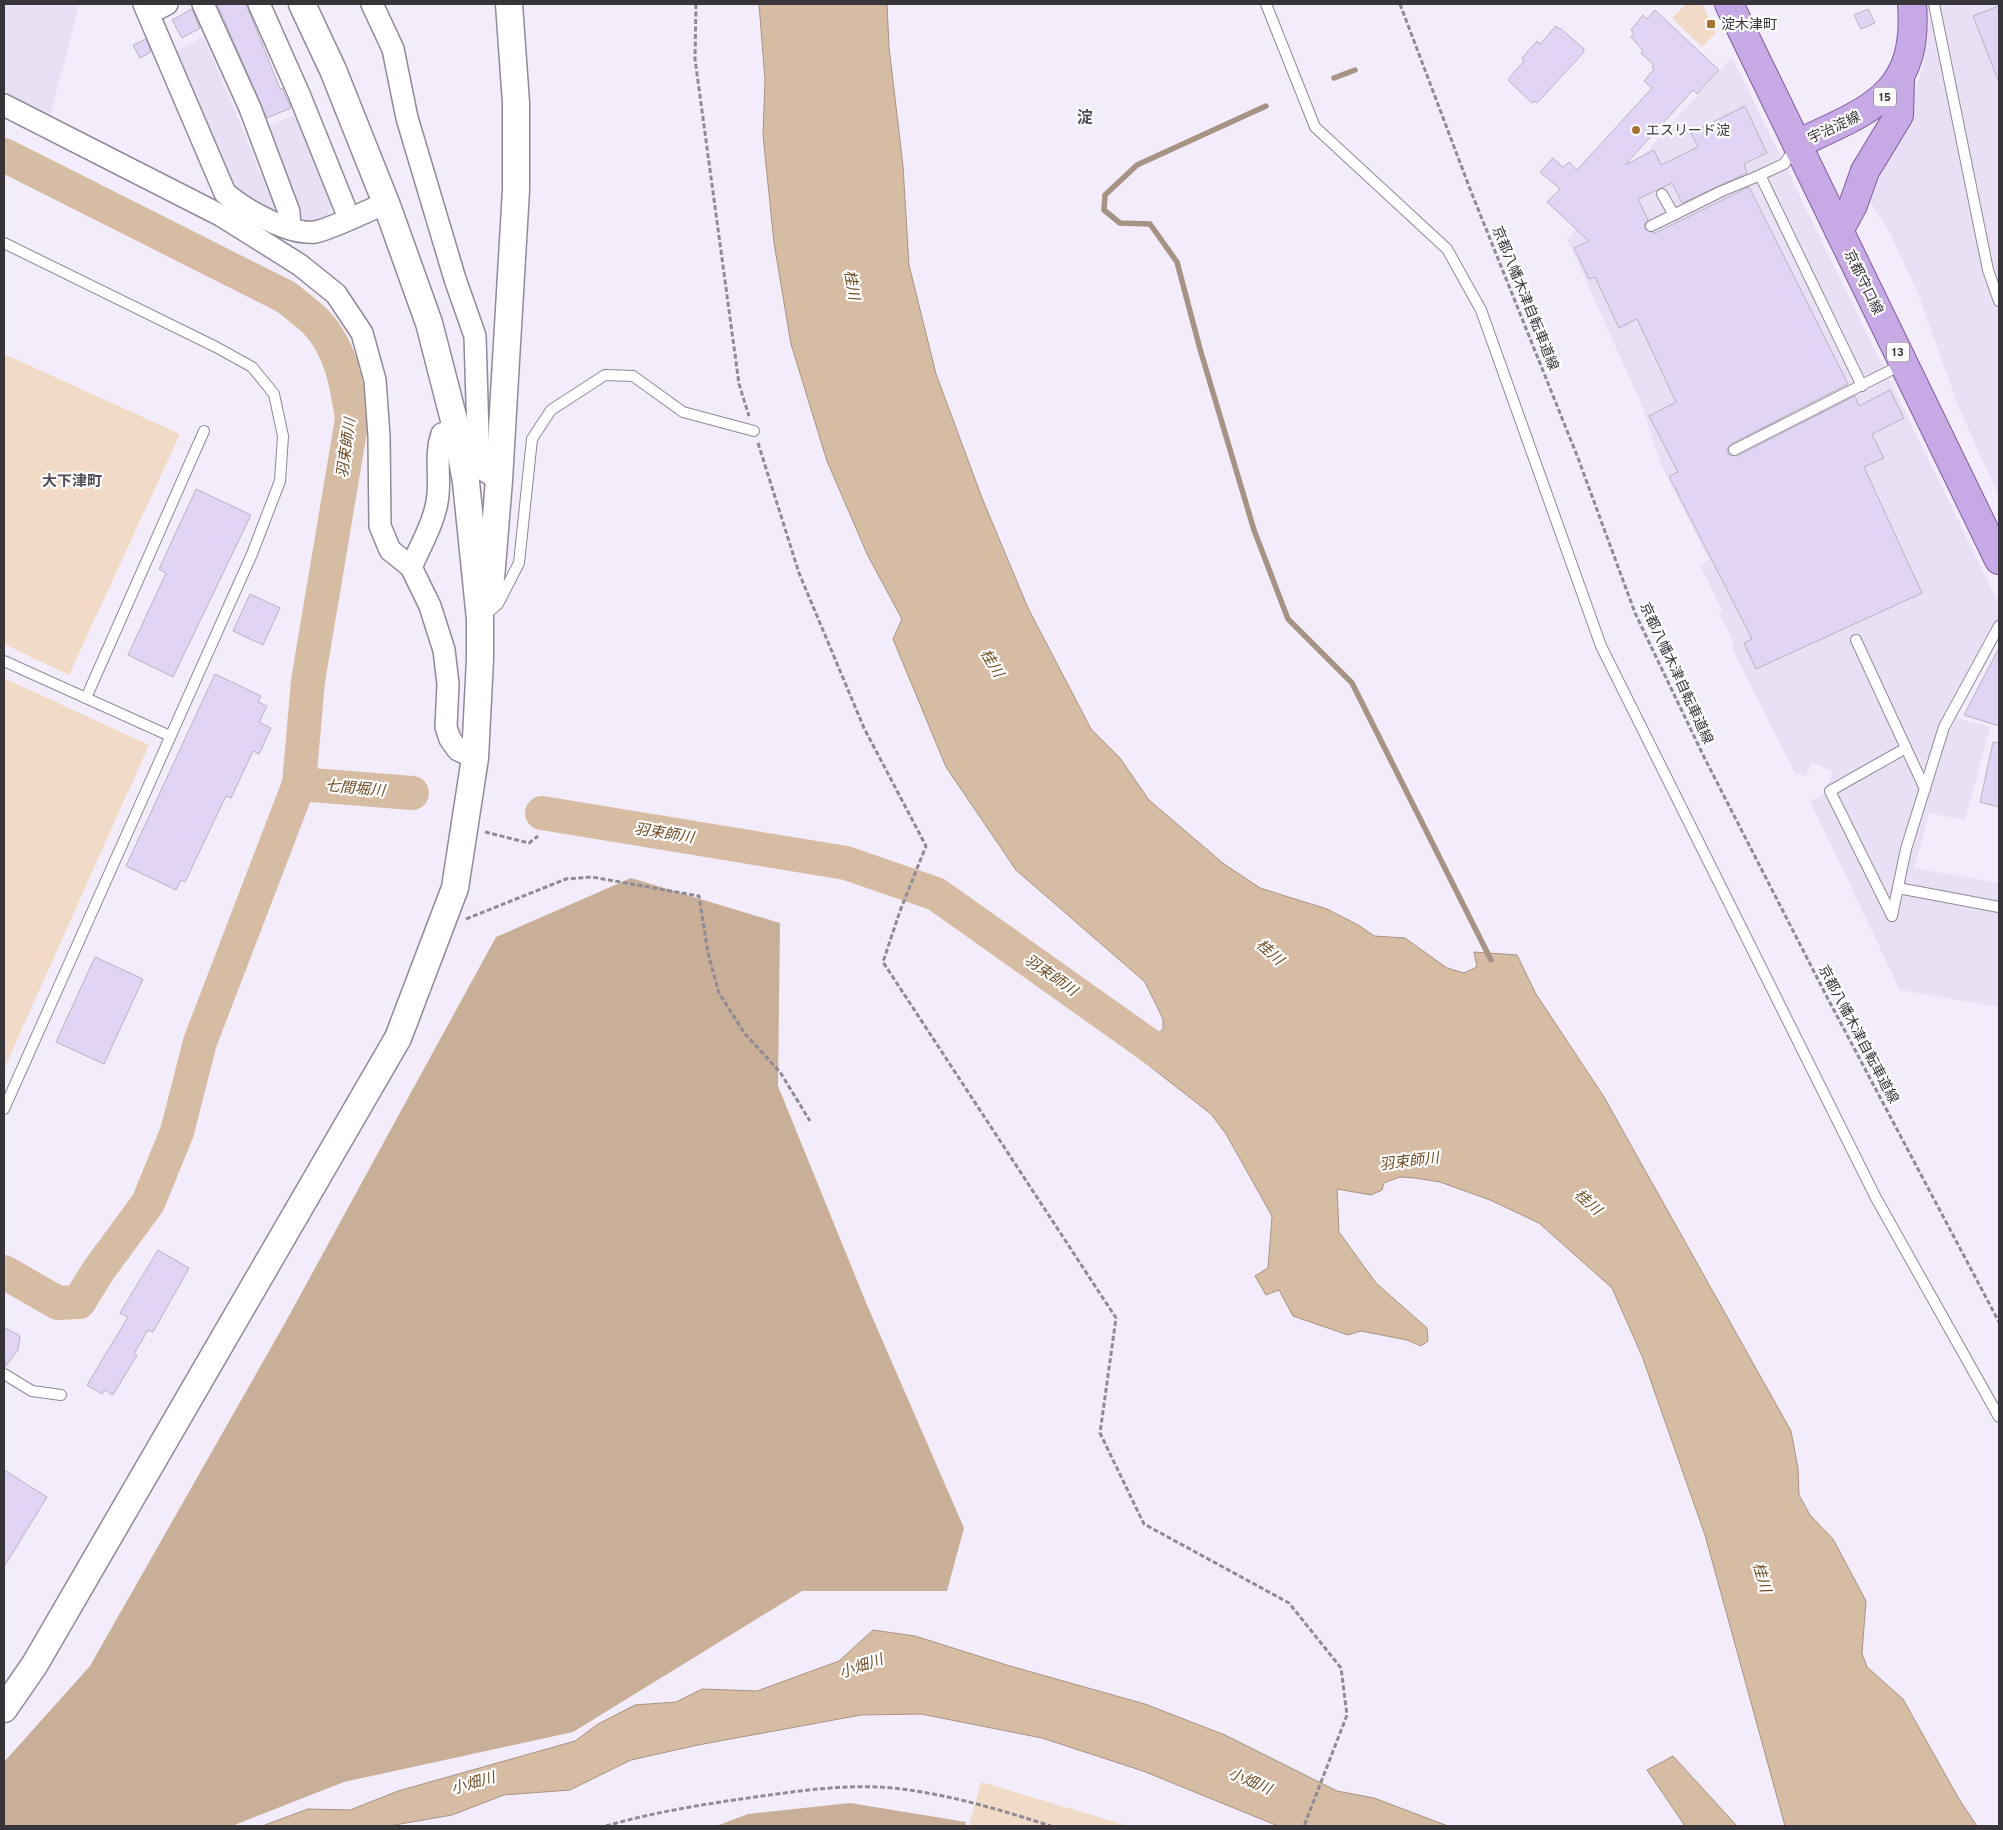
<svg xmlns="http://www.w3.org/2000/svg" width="2003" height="1830" viewBox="0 0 2003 1830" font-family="Overpass,'Noto Sans JP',sans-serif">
	<rect width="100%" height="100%" fill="#f3edfb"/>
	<g fill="#e9e0f5">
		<polygon points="4,4 79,4 49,121 4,97"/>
		<polygon points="1926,4 1999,4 1999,497 1957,403 1919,296 1892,237 1867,196 1914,94 1922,70 1927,35"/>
		<polygon points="204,37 275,207 273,215 226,182 172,53"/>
		<polygon points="1732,57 1999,604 1999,639 1956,718 1990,727 1965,820 1929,813 1914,868 1999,883 1999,1007 1900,990 1810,801 1824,794 1833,771 1811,763 1806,776 1795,773 1732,649 1733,640 1719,614 1723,612 1700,565 1709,560 1661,465 1641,403 1567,239"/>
		<polygon points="296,114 332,207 327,217 308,222 297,215 264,128"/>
	</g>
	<g fill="#f1dbc7">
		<polygon points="1686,4 1702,4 1716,33 1702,47 1672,18"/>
		<polygon points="4,354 180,434 69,675 4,644"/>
		<polygon points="4,678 149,745 4,1069"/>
		<polygon points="981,1782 1129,1826 969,1826"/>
	</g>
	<g fill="#c9af97">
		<polygon points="631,878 780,923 778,1086 867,1305 964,1528 947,1591 802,1591 573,1732 344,1782 232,1826 4,1826 4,1762 90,1666 285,1323 496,937"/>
		<polygon points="850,1803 966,1822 965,1826 716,1826 748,1814"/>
	</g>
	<g fill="#d7bca4" stroke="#a79384">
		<polygon points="759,4 887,4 889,47 903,166 909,265 936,374 982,498 1028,608 1091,729 1120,758 1149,800 1224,864 1260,888 1327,909 1360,926 1374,936 1405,938 1447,968 1464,973 1477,967 1474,952 1517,955 1536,994 1604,1097 1791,1431 1798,1468 1799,1495 1810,1515 1833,1539 1866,1601 1862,1653 1867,1667 1903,1699 1959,1799 1977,1826 1785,1826 1705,1535 1642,1356 1612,1288 1539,1223 1490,1200 1440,1182 1415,1178 1400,1177 1389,1181 1384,1183 1382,1190 1371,1195 1337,1189 1339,1232 1376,1283 1427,1328 1428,1341 1421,1346 1407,1340 1361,1331 1348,1335 1293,1316 1279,1290 1266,1295 1255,1276 1268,1268 1272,1216 1226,1134 1211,1114 1134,1054 1163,1029 1163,1019 1145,982 1016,870 946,767 893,639 902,619 868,556 827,461 791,344 774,243 763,135 765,80"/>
		<polygon points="873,1630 915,1636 1010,1666 1145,1704 1225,1735 1337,1791 1374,1798 1448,1826 1278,1826 1143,1771 1042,1738 921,1714 861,1715 698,1745 631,1760 570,1790 504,1795 452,1815 389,1826 262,1826 308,1809 350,1810 398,1791 575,1741 598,1724 635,1705 676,1702 702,1689 757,1691 839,1661"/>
		<polygon points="1673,1756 1737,1826 1685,1826 1647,1770"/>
	</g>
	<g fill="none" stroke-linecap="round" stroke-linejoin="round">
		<g stroke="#a79384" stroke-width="5.5">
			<polyline points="1334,78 1355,70"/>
			<polyline points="1266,106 1137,165 1105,195 1104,210 1120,223 1150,224 1177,262 1200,349 1254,530 1288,619 1352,683 1491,960"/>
		</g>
		<g stroke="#d7bca4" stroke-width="34">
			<path d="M4 155 286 297C296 305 307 313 316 322 341 348 347 385 352 419L308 681 299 784 200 1042 177 1132 148 1203 98 1271 79 1302 58 1303 4 1272"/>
			<polyline points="299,784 412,793"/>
			<polyline points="542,813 846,863 936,894 1184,1070"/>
		</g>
	</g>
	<g fill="#e2d4f4" stroke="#b9b3c0">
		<polygon points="217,4 246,4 280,89 282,88 291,108 267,118"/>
		<polygon points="1999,6 1999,80 1998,80 1973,16"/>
		<polygon points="192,9 200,28 182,38 172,20"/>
		<polygon points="1868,9 1875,23 1861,29 1854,15"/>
		<polygon points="1655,10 1719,70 1697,94 1693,90 1625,165 1654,150 1661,165 1698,147 1691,133 1745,106 1767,153 1744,164 1747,173 1682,203 1672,183 1638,199 1648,220 1644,225 1645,229 1655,233 1749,187 1848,384 1731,444 1727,449 1728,454 1737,456 1855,396 1859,406 1890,390 1904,418 1872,434 1884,458 1864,467 1922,593 1756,669 1744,643 1752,639 1669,476 1678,472 1649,416 1676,402 1637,319 1619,328 1595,277 1589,279 1574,248 1589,241 1547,202 1560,189 1540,172 1553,158 1563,167 1569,162 1577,170 1652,88 1644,81 1654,69 1652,67 1654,65 1641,53 1643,51 1631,37 1634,33 1631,30 1643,15 1647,19"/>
		<polygon points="1556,26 1559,29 1560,28 1584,49 1584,52 1537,103 1534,101 1532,103 1509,81 1509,78 1524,61 1522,58 1537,41 1540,44"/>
		<polygon points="146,39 151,52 140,58 133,45"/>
		<polygon points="196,489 251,515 173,677 128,655 166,573 159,569"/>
		<polygon points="250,594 280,608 263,645 233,631"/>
		<polygon points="1999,648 1999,726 1964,715"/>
		<polygon points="215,674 261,696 258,702 267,706 259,722 271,728 259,754 253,751 231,798 226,796 185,882 181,880 176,890 126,866"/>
		<polygon points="1993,742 1999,743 1999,807 1980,802"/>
		<polygon points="95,957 143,979 104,1064 56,1042"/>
		<polygon points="158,1250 189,1268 153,1332 148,1330 134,1354 137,1355 113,1395 105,1390 102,1394 87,1385 128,1317 120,1313"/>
		<polygon points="4,1327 20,1336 18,1350 5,1367"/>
		<polygon points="4,1470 47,1497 4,1567"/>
	</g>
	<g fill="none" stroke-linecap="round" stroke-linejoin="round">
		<defs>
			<g id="service">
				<polyline points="1266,4 1315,127 1447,249 1481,310 1601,646 1876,1198 1999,1417"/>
				<polyline points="1934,4 1988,270 1999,301"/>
				<polyline points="1796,147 1784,164 1760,175 1862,386"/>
				<polyline points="1662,194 1674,215"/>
				<polyline points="1651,226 1722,191 1763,174"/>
				<polyline points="4,243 216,347 252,367 274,394 283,436 280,481 252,554 4,1109"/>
				<polyline points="1734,450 1903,364"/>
				<polyline points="483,617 498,604 519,563 532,439 551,410 605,375 633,376 683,412 754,431"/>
				<polyline points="1856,640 1925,789"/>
				<polyline points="4,661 170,736"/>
				<polyline points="86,698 204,431"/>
				<polyline points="1898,888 1999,907"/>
				<polyline points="1892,916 1906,849 1944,727 1999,626"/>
				<polyline points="1892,916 1830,791 1906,748"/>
				<polyline points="4,1374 32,1391 61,1395"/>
			</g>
			<g id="minor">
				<path d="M144 4 225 193C244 209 288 235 315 232 329 230 369 210 386 203"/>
				<polyline points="203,4 250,108 289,212 290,229"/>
				<polyline points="259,4 299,94 349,218"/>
				<polyline points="372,4 393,49 407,118 455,279 475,336 479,467 499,480"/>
				<polyline points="149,13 167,4"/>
				<polyline points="4,105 222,216 300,265 336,294 362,333 375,380 379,436 380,526 390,550 411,567 430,606 444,650 448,684 446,727 450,739 458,750 475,758"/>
				<path d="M411 567C421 545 436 519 438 495 440 474 435 454 442 434L456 428"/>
			</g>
			<g id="tertiary">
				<polyline points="488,592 491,579 499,480 516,190 516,103 509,4"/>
				<polyline points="4,1709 35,1664 398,1038 455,888 475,758 480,659 480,619 466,482 456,428 429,323 386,203 333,70 302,4"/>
			</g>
			<g id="primary">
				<polyline points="1729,4 1999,560"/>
				<path d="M1797 144C1869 110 1919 96 1912 4"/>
				<polyline points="1839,231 1853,205 1865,171 1899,115 1900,79"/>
			</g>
		</defs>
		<use href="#service" stroke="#908a97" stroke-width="12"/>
		<use href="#minor" stroke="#908a97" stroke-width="24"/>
		<use href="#tertiary" stroke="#908a97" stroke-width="29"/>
		<use href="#primary" stroke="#7d5b9f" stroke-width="30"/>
		<g stroke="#8f8b94" stroke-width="3" stroke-dasharray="5 2.5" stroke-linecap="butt">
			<polyline points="696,4 695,59 739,384 749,416"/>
			<polyline points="1400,4 1470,189 1578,458 1635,613 1704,757 1828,999 1999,1322"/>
			<polyline points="758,443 799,573 864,728 926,846 900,911 883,962 1116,1318 1100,1433 1144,1524 1289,1603 1341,1668 1347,1715 1304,1826"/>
			<polyline points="485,832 529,843 538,836"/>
			<polyline points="466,919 566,879 592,877 699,896 708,953 719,993 745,1034 780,1072 810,1121"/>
			<path d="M606 1826C654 1812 705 1804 755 1797 806 1790 857 1782 909 1790 958 1797 1004 1811 1051 1826"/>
		</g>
		<use href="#service" stroke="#fff" stroke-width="10"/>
		<use href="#minor" stroke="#fff" stroke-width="21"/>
		<use href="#tertiary" stroke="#fff" stroke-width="26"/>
		<use href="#primary" stroke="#c7a9e6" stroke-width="28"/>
	</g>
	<g fill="#ab7131" stroke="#fdfdfd" stroke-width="2">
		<rect x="1706" y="19" width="10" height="10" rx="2.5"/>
		<circle cx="1636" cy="130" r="5"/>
	</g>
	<g text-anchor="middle" stroke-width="4.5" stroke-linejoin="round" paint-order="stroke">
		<g fill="#fdfdfd" stroke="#727074" stroke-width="1">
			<rect x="1874" y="87.5" width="22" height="19" rx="4"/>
			<rect x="1887" y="342.5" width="22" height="19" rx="4"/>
		</g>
		<g font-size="12" font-weight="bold" fill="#37343a">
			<text x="1885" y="101">15</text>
			<text x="1898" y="356">13</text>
		</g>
		<g font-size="14" fill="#37343a" stroke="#fdfdfd" text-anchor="start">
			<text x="1721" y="29">淀木津町</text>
			<text x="1646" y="135">エスリード淀</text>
		</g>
		<g font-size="14" fill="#37343a" stroke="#fdfdfd">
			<text transform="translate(1834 127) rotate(-25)" y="5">宇治淀線</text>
			<text transform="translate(1864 282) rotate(64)" y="5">京都守口線</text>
			<text transform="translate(1526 298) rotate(68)" y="5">京都八幡木津自転車道線</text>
			<text transform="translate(1677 673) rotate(65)" y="5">京都八幡木津自転車道線</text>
			<text transform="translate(1859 1034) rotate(62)" y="5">京都八幡木津自転車道線</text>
		</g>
		<g font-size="15" font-style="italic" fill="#714c24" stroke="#fdfdfd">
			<text transform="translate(852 285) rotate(80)" y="5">桂川</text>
			<text transform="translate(346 448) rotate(-82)" y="5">羽束師川</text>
			<text transform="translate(992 663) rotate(59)" y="5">桂川</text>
			<text transform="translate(355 788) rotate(5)" y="5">七間堀川</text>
			<text transform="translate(664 833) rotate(9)" y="5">羽束師川</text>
			<text transform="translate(1270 952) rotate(42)" y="5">桂川</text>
			<text transform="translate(1051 975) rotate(35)" y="5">羽束師川</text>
			<text transform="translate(1409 1161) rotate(-7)" y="5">羽束師川</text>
			<text transform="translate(1588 1202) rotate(42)" y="5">桂川</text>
			<text transform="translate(1762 1577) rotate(74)" y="5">桂川</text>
			<text transform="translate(861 1666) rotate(-19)" y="5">小畑川</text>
			<text transform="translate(1250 1781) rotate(23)" y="5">小畑川</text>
			<text transform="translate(473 1783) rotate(-16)" y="5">小畑川</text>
		</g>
		<g font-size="15" font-weight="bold" fill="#504b57" stroke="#fdfdfd">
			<text x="72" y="486">大下津町</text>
		</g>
		<g font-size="16" font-weight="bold" fill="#504b57" stroke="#fdfdfd">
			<text x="1085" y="123">淀</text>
		</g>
	</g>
	<rect width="2003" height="1830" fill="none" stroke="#37343a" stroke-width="10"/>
</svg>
